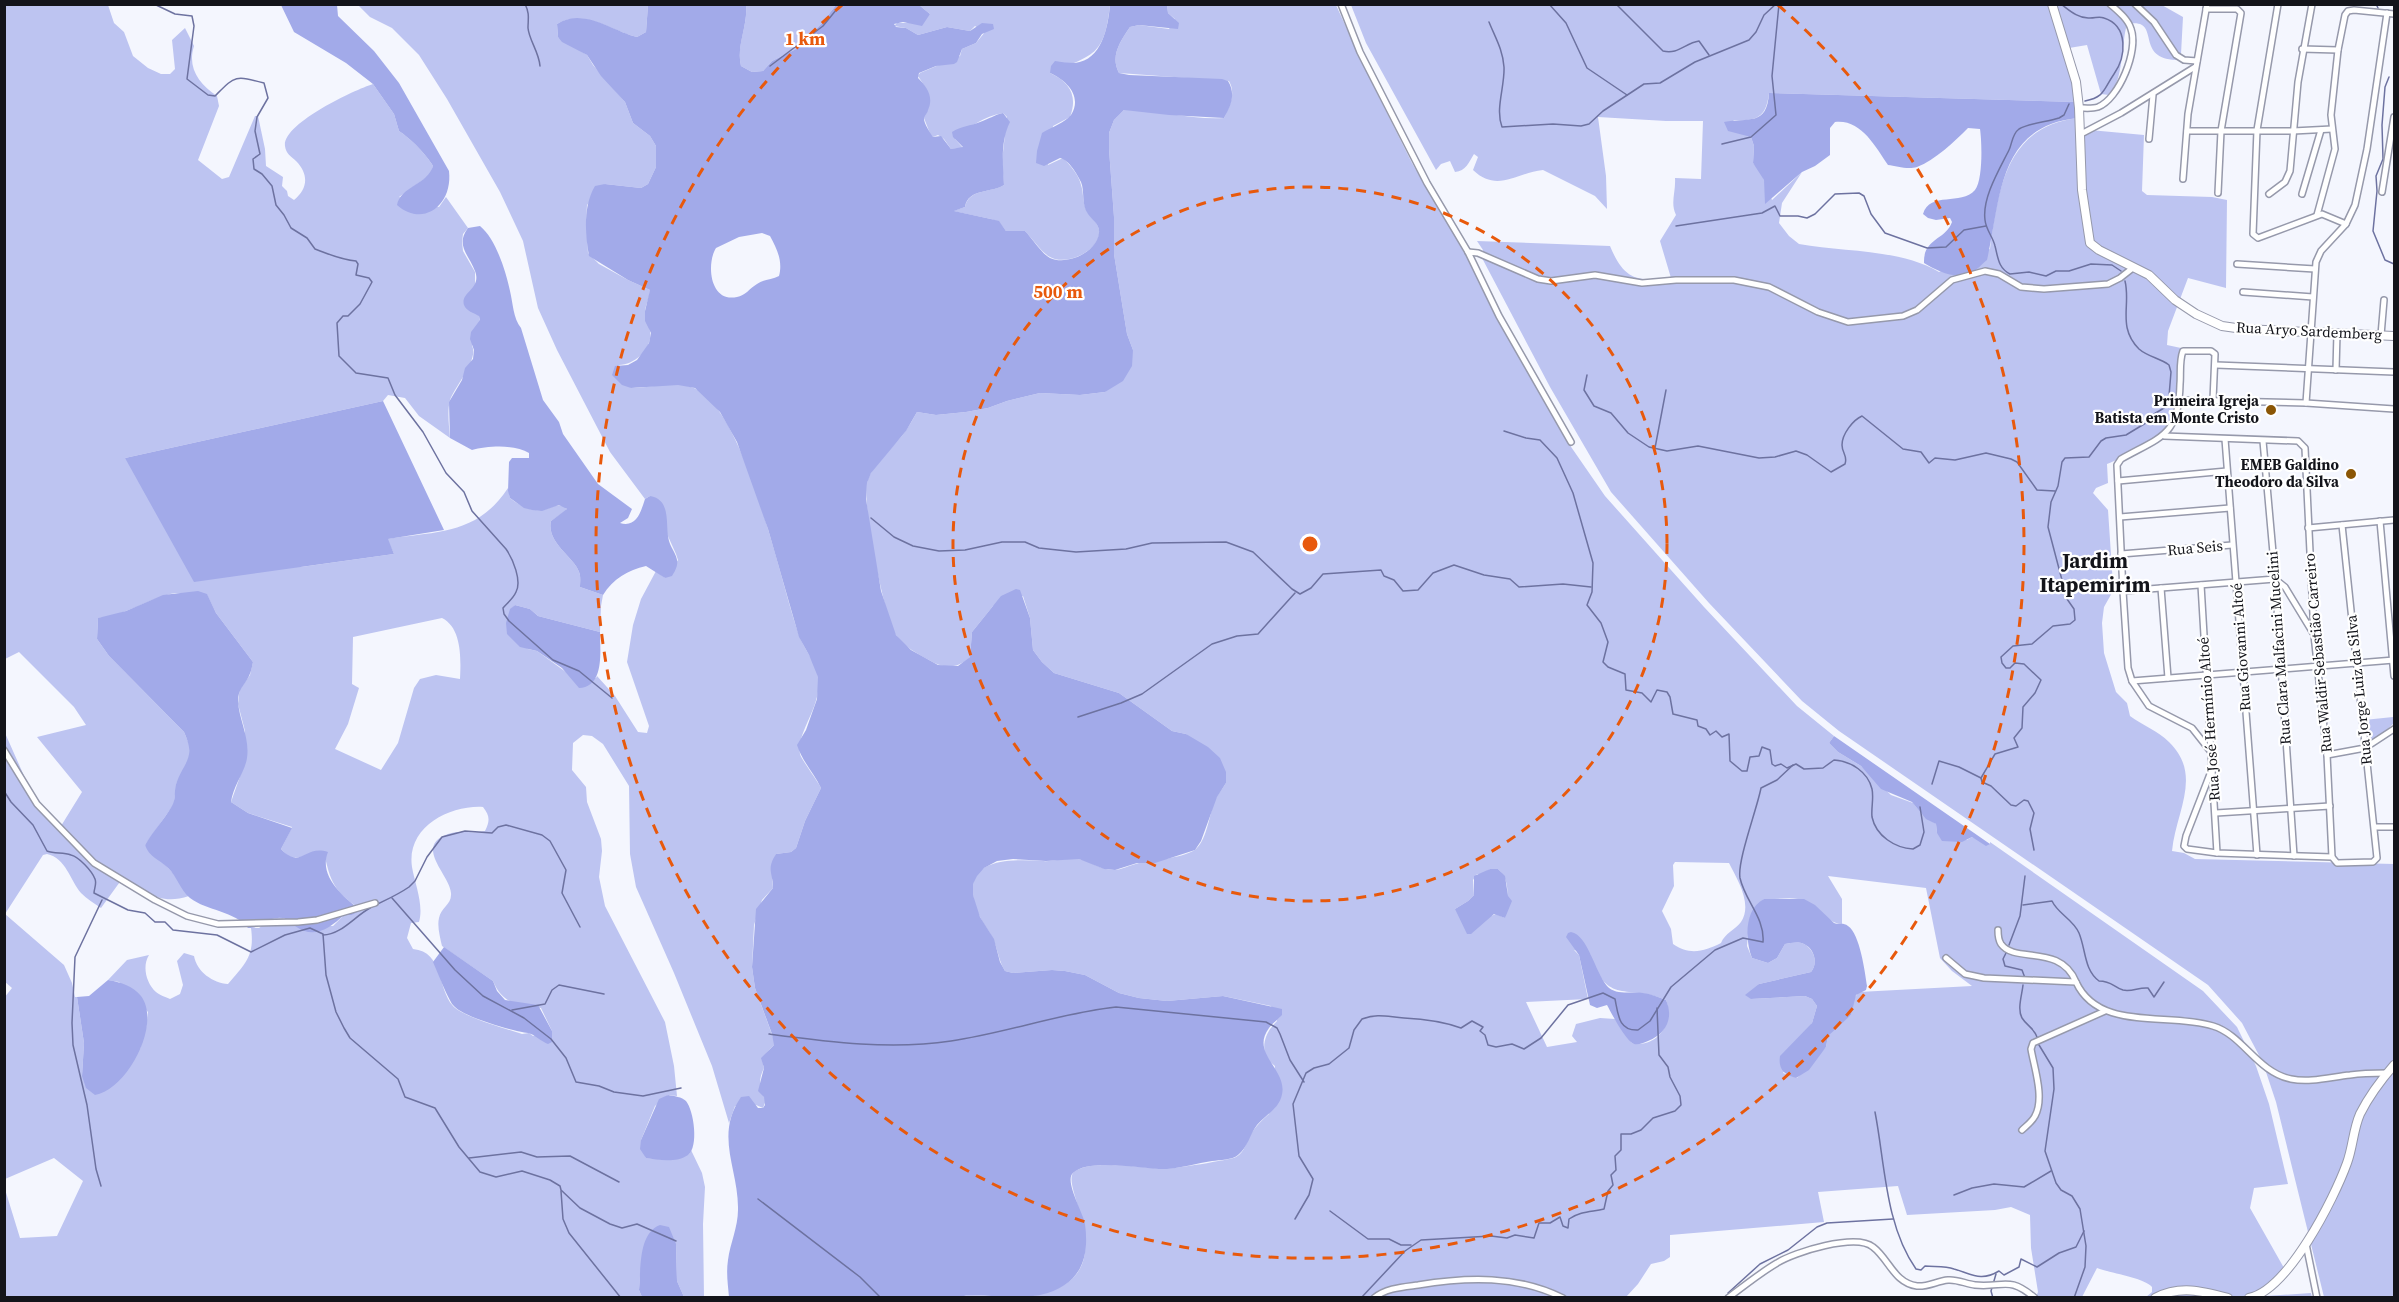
<svg xmlns="http://www.w3.org/2000/svg" width="2399" height="1302" viewBox="0 0 2399 1302" font-family="'Source Serif 4',serif">
	<rect width="100%" height="100%" fill="#f4f6fe"/>
	<g fill="#bdc4f1" fill-rule="evenodd">
		<path d="M2160 4 2183 17 2181 54 2176 60C2133 58 2163 17 2127 24 2121 44 2124 80 2109 95L2101 94 2087 45 2069 48 2076 102 1769 93C1766 118 1757 121 1733 120L1751 137 1754 146 1753 163 1761 172 1772 200 1802 172 1782 203 1779 223 1789 236 1799 244C1843 252 1901 249 1939 272L1990 249C1998 190 2006 126 2078 118L2079 129 2144 135 2142 191 2147 195 2212 197 2227 200 2226 288 2188 278 2168 331 2167 345 2181 348C2180 371 2182 398 2173 419 2167 434 2123 458 2107 464L2108 483 2096 488 2093 493 2108 510 2113 585V591L2104 607 2102 623 2104 653 2116 692 2127 703 2130 716C2142 725 2158 731 2169 742 2203 775 2176 811 2172 851L2184 853 2195 859 2394 864V1297H2324L2276 1102 2263 1063 2242 1023 2208 985 1839 731 1802 701 1709 603 1611 492 1550 387 1482 258 1483 250 1477 241 1610 246C1624 280 1637 282 1671 278L1660 241 1676 215C1670 203 1676 192 1675 178L1701 179 1703 121H1666L1598 117 1606 176 1607 209 1595 196 1543 170C1516 173 1497 193 1473 170L1478 157 1474 154C1469 162 1466 171 1455 172L1450 161 1441 164 1436 170 1366 43 1351 5Z"/>
		<path d="M5 5H108L114 23 124 32 133 56 148 68 161 74H170L175 69 172 40 185 28 194 46C187 68 199 84 217 96L219 106 198 160 222 179 229 177 255 116H258L265 149 266 166 283 177 282 186 287 191 288 196 294 200C308 189 309 174 296 161 291 156 286 154 285 146 282 124 354 90 373 84L394 114 399 131C410 138 427 155 433 166L431 174 399 197 439 207 446 197 468 228 463 234 462 242 463 251 475 272V287L480 321 472 346C479 359 455 386 450 400 447 411 449 426 450 438L419 416 405 398 388 395 383 401 125 458 301 567 394 554 387 539C438 531 477 535 508 488L510 498C520 506 533 513 546 509 553 507 557 504 564 506L567 510 551 521C546 543 575 558 579 572 581 576 580 583 580 587L603 595 601 606 600 632 538 616 530 609 515 605 510 610 528 649 537 651 570 675 596 678 597 676 615 696 638 732 647 733 649 726 627 662 633 625 641 599 656 571 665 578 678 560 676 554 650 496 645 499 610 452 557 350 538 308 523 241 500 192 447 99 419 55 392 28 370 17 358 5H648L646 32 637 37C612 31 583 8 557 24L558 37 587 55 593 65 625 102 633 123 650 136 656 146V167L648 184 641 188 605 184 587 205 586 222 588 253 599 264 628 280 650 290C650 297 645 306 645 312 645 319 649 325 650 331 653 348 635 365 619 365L631 388C651 388 675 380 694 388 746 410 780 583 799 635 804 649 815 661 818 676 823 707 796 731 800 754 801 759 817 780 821 788L805 821 796 848 791 852 776 854 772 879 773 888 762 900 754 925 752 967 755 988 774 1040V1045C767 1052 760 1058 764 1068 758 1080 759 1089 766 1100L763 1108 756 1105 735 1106 729 1123 712 1066 674 973 636 887 630 854 629 786 603 744 592 736 583 735 573 743 572 770 586 787 587 802 601 839 602 851 599 877 605 906 665 1022 674 1066 677 1096 668 1095 655 1106 641 1140 646 1158 669 1160 689 1154 691 1150 702 1173 705 1187 703 1224 704 1297H684L677 1281 676 1244 640 1275 639 1290 642 1297H5L4 1186 20 1238 57 1236 83 1181 54 1158 5 1179 4 998 12 988 4 981 5 733 37 805 61 826 82 792 37 737 86 725 74 707 19 652 5 659ZM175 593 207 595 216 613 253 662 250 675 240 689 239 694 238 704 245 731 243 768 231 802 248 813 292 827 281 849 289 857H325C331 885 337 893 360 909L352 915H344L333 926 294 925 281 917 273 918 259 928H251C255 956 245 964 228 984 213 983 197 972 194 956L184 953 177 961 183 985 180 994 170 999C166 997 159 995 156 992 146 983 142 966 149 955L127 960 108 980 119 982 148 1012 146 1028 140 1049 82 1076 84 1043 77 997H75L72 983 64 965 5 914 43 855 47 854C66 858 70 880 81 893 87 899 94 903 101 908L122 879C148 891 159 906 189 896L173 873 145 845 174 804 176 784 189 760 190 746 184 732 109 656 97 639 98 618C125 616 149 598 175 593ZM442 618C462 628 461 659 460 679L436 675 420 679 414 688 398 743 381 770 335 749 348 724 359 688 352 684 353 637ZM483 807C490 816 490 821 485 831 473 834 460 830 448 834 413 846 450 875 451 893 452 905 441 907 439 918 437 926 440 937 442 946L493 981C503 1005 518 1004 541 1008L552 1031 533 1036 529 1033 522 1034C507 1029 463 1017 453 1006 437 988 444 952 413 949L407 938 411 923 419 922C424 905 415 884 412 867 406 827 450 805 483 807Z"/>
		<path d="M746 5H836L822 23 796 49 772 61 763 71 752 72 741 66C736 45 748 26 746 5Z"/>
		<path d="M919 5H1110C1104 57 1094 54 1050 73 1070 82 1078 96 1070 117L1053 126 1048 165 1063 158C1070 165 1079 175 1081 185 1084 194 1082 202 1087 211 1091 219 1101 224 1099 235 1096 252 1066 266 1050 257 1041 252 1032 238 1025 231H1006L999 222 991 219 953 211 965 207C969 188 992 193 1004 185L1002 161 1007 117 1003 113C984 116 969 127 955 139L963 148 951 149 944 139 938 135 933 137 931 136 924 118C934 100 928 91 918 76L920 73 960 56 962 49 976 43 985 32 975 26 970 31 947 27 918 35 906 28 894 26 897 23H906L930 14Z"/>
		<path d="M1167 5H1336L1367 73 1412 163 1468 259 1567 441 1605 496 1704 607 1797 706 1834 736 1829 743 1838 752 1861 766 1891 795 1913 803 1922 814 1936 824 1937 833 1967 840 1972 837 1990 844V842L2203 991 2237 1027 2256 1066 2269 1104 2288 1184 2254 1188 2250 1208 2284 1268 2265 1296 2311 1293 2312 1297H2146L2152 1292V1287C2145 1278 2110 1273 2097 1268L2082 1297H2036L2038 1292 2031 1248 2030 1215 2011 1207 1995 1210 1907 1215 1898 1186 1818 1192 1824 1222 1670 1235V1257L1664 1261 1651 1264 1638 1284 1626 1297H958L967 1295C988 1295 1022 1299 1040 1294 1128 1274 1058 1185 1074 1172 1089 1159 1144 1168 1164 1169 1172 1169 1230 1160 1236 1157 1245 1152 1246 1142 1251 1134 1256 1126 1262 1120 1269 1114L1275 1066C1258 1054 1263 1034 1277 1021L1271 1006 1223 996 1167 1001 1139 998 1119 993 1085 975 1065 971 1052 970 1013 973 1005 971C998 960 998 948 992 937 989 930 983 924 980 917 954 861 1001 858 1042 861 1054 862 1066 857 1079 859 1091 861 1100 870 1113 870 1122 870 1130 865 1139 863 1152 861 1187 857 1196 849 1208 838 1209 813 1216 798 1219 793 1223 788 1226 783L1186 734 1172 731 1119 693 1054 673 1042 662 1033 650 1030 618 1023 596 993 606 972 632 970 657C958 669 943 669 929 660 918 654 904 647 896 635 884 616 862 505 867 483 872 463 893 448 905 432 909 426 913 419 917 412L936 415 966 412 988 408 1007 401 1040 393 1080 395 1105 392 1133 350 1127 334 1114 254V217L1109 149V133L1114 120 1124 110C1156 109 1190 120 1224 118 1230 106 1236 93 1229 81L1119 73C1110 56 1120 42 1130 27L1139 25 1169 29 1175 19 1168 13ZM1675 862 1729 863C1737 879 1753 904 1741 922 1735 930 1725 933 1721 943 1705 951 1690 956 1673 944L1671 929 1662 911 1674 886 1673 865ZM1490 869H1498C1512 882 1507 900 1505 918L1496 914 1491 916 1455 909 1468 901 1474 895 1473 880 1477 874H1482ZM1828 876 1926 888 1940 958 1952 971 1972 986 1859 992 1854 998 1851 1015 1835 1027 1828 1036 1826 1047 1797 1078 1783 1073 1812 1023 1817 1006 1812 999 1805 996 1751 999 1759 984 1811 972C1818 964 1815 950 1804 944 1798 941 1791 943 1785 944L1777 958 1768 963 1752 958 1747 946 1749 920 1764 899C1775 900 1787 897 1798 899 1818 902 1826 924 1842 924V899ZM1574 950 1590 954C1607 1007 1627 983 1666 1000 1675 1022 1657 1049 1632 1043L1615 1019 1600 1018 1576 1024 1572 1036 1577 1042 1547 1047 1526 1002 1588 999 1579 955Z"/>
		<polygon points="2393,717 2393,724 2380,736 2371,740 2368,738 2364,720"/>
	</g>
	<g fill="#a2aae9" fill-rule="evenodd">
		<path d="M281 5H337L338 16 374 51 399 83 449 171C453 205 423 228 397 205 400 187 428 184 433 166 427 155 410 138 399 131L394 114 373 84 346 63 294 32Z"/>
		<path d="M648 5H746C748 26 736 46 741 66L752 72 763 71 772 61 796 49 822 23 836 5H919L930 14 922 26 903 22 894 24 896 27 906 28 918 35 947 27 970 31 982 23 993 24 994 29 982 34 976 43 962 49 957 62 954 64 936 66 919 73 918 78C927 87 934 97 928 110 928 112 924 117 924 119 924 123 930 133 933 137L941 136 951 149 963 147 953 137 952 132C961 126 971 126 980 122 989 119 994 115 1003 113L1010 122C1000 142 1003 164 1004 185 993 193 968 188 965 207L954 211 991 219 999 221 1006 231H1025C1032 238 1041 253 1050 258 1067 266 1097 252 1099 233 1100 224 1092 220 1088 214 1081 204 1085 192 1081 182 1077 174 1069 160 1060 158L1044 166 1036 163 1037 151 1042 133C1050 128 1066 122 1071 115 1083 96 1066 80 1050 73L1051 66 1055 61C1061 62 1069 63 1075 63 1102 60 1108 27 1110 5H1167L1168 13 1179 23 1178 29 1139 25 1130 27C1120 42 1110 56 1119 73L1129 75 1222 79 1228 81C1236 94 1231 106 1224 118L1169 115 1124 110 1114 120 1109 133V149L1114 217V254L1127 334 1133 350 1132 366 1123 381 1105 392 1080 395 1040 393 1007 401 988 408 966 412 936 415 917 412 906 431 871 473 867 483 866 499 881 591 896 635 911 650 938 665 958 666 970 657 972 632 1001 596 1016 589 1020 590 1030 618 1033 650 1042 662 1054 673 1119 693 1172 731 1186 734 1208 747 1220 758 1226 772V783L1217 797 1201 841 1195 850 1155 863H1137L1115 870 1104 869 1079 859 1046 861 1013 859 997 861 984 868 977 876 973 884V895L980 917 994 939 1000 962 1005 971 1013 973 1052 970 1065 971 1085 975 1119 993 1139 998 1167 1001 1223 996 1282 1009V1015C1278 1019 1273 1023 1269 1028 1249 1055 1291 1070 1281 1098 1277 1110 1265 1115 1257 1125 1250 1134 1248 1147 1238 1155 1232 1160 1220 1160 1212 1161 1197 1163 1182 1168 1167 1169 1146 1170 1089 1157 1073 1173 1064 1181 1083 1212 1085 1224 1090 1261 1079 1286 1040 1295 1021 1299 988 1295 967 1295L958 1298 729 1297C728 1285 726 1273 728 1260 730 1244 738 1227 738 1210 739 1169 714 1136 741 1097L749 1096 758 1108H763L765 1105 764 1097 758 1091 764 1068 761 1058 774 1045 772 1034 755 988 752 967 756 909 773 888C773 872 766 870 776 854L791 852 796 848 805 821 821 788C814 773 802 761 797 745L806 730 817 699 818 677 809 655 799 637 768 529 737 442 720 412 695 388 678 385 631 388 622 385 612 375 615 366 628 365 637 360 649 343 651 333 645 321V311L650 290 628 280 589 256C585 234 583 206 595 186L605 184 641 188 648 184 656 167V146L650 136 633 123 625 102 601 76 587 55 562 42 558 37 557 24C583 7 612 31 637 37L646 32ZM762 233 770 236C777 249 783 261 779 276 772 280 764 279 757 284 750 288 745 296 737 297 710 303 706 264 716 248L739 237Z"/>
		<path d="M1769 93 2076 102 2078 118C1997 126 2001 199 1987 260 1982 264 1977 270 1971 273 1956 280 1937 271 1924 263 1923 238 1946 240 1952 222L1950 218 1936 220 1928 218 1923 214C1930 191 1961 206 1975 190 1983 180 1982 142 1980 129L1968 128C1954 142 1935 160 1917 167 1908 170 1896 166 1888 165 1875 146 1861 119 1835 122L1830 128V155L1815 166 1802 172 1765 204 1764 180 1753 163 1754 146 1751 137 1728 131 1724 122C1748 117 1767 127 1769 93Z"/>
		<path d="M480 226C496 239 506 272 510 291 513 303 513 318 521 328L543 400 559 422 563 434 598 484 632 509 628 518 620 523C637 528 641 511 645 499L650 496C670 499 666 521 668 536 670 553 685 557 672 576L665 578 646 566C628 570 613 579 603 595L580 587C580 583 581 576 579 572 575 558 546 543 551 521L567 509 559 505 542 511 532 510 524 508 510 498 508 491 509 462 512 458H529V453C515 444 487 446 472 450L450 438 449 402 462 380 465 368 473 359 474 350 470 339 471 332 480 320 479 316C474 313 466 311 464 305 460 292 482 289 475 271 469 255 455 245 468 228Z"/>
		<polygon points="383,401 444,530 388,539 394,554 194,582 125,458"/>
		<path d="M198 591 207 594 216 613 253 662C252 667 251 672 249 676 244 686 238 689 238 701 239 720 250 738 247 758 245 772 233 786 231 802L248 813 292 828 281 849C301 870 305 844 328 852 318 876 344 898 361 910L352 915H344C330 928 314 940 295 926 289 922 286 917 278 918 266 918 264 928 248 928 235 911 207 911 190 898 180 890 177 876 168 868 159 859 149 857 145 845 153 831 164 820 172 806 176 800 174 791 176 784 185 760 196 758 184 732L109 656 97 639 98 618 126 611 163 595Z"/>
		<path d="M515 605 530 609 538 616 600 632C600 650 605 687 579 688L562 668 537 651 520 647 507 634 506 623 510 609Z"/>
		<polygon points="1834,736 1990,844 1986,846 1972,837 1962,842 1942,841 1937,833 1936,824 1926,819 1912,802 1881,789 1861,766 1838,752 1829,743"/>
		<polygon points="1490,869 1498,869 1505,876 1508,896 1512,901 1505,918 1494,914 1471,934 1467,934 1455,909 1468,901 1474,895 1474,876"/>
		<path d="M1764 899H1804L1815 905 1834 923C1840 925 1843 922 1848 926 1860 934 1865 972 1867 986L1866 990 1856 995 1851 1015 1828 1036 1826 1047 1809 1070 1796 1078C1784 1075 1778 1069 1780 1056L1812 1023 1817 1006 1812 999 1805 996 1751 999 1745 995 1759 984 1811 972C1818 964 1815 949 1804 944 1798 941 1791 943 1785 944L1777 958 1768 963 1752 958C1745 940 1744 909 1764 899Z"/>
		<path d="M1571 932C1588 935 1595 972 1607 986 1616 996 1631 991 1643 993 1651 994 1658 997 1666 1000 1674 1018 1666 1034 1648 1041 1643 1043 1639 1045 1634 1044 1625 1040 1612 1014 1607 1005L1597 1008 1590 1005 1579 955 1566 937 1568 933Z"/>
		<path d="M444 947 493 981 497 991 505 1000 538 1005 552 1031V1042L548 1044C542 1042 534 1034 528 1033 513 1031 462 1017 453 1005 448 999 437 971 433 962Z"/>
		<path d="M108 980C120 982 133 986 141 996 162 1024 127 1090 95 1095L86 1088 82 1076 84 1043 77 997 89 996Z"/>
		<path d="M668 1095C674 1096 682 1097 686 1101 694 1111 699 1147 688 1155 677 1163 658 1160 646 1158L640 1149 641 1140 659 1099Z"/>
		<path d="M660 1225 669 1227 676 1244 677 1281 684 1297H642L639 1290C641 1270 638 1233 660 1225Z"/>
	</g>
	<g fill="none" stroke-linecap="round" stroke-linejoin="round">
		<g stroke="#6d72a0" stroke-width="1.5">
			<path d="M154 4 175 14 192 16 194 26 187 79 208 95 215 96C235 76 234 75 264 83L268 98 257 117 255 131 260 154 253 159 254 169 262 174 272 186 276 205 284 215 291 228 307 238 315 249C329 254 341 260 356 261L358 264 356 275 369 278 372 282 360 304 348 316H343L337 323 339 356 356 373 388 378 395 395 423 432 446 473 464 492 472 511 506 549C513 559 522 581 516 592 513 599 507 603 503 608L504 614 509 621 553 660 579 671 612 698"/>
			<path d="M525 4C530 14 528 19 528 28 529 40 539 52 540 66"/>
			<polyline points="1549,4 1566,23 1587,68 1627,95"/>
			<path d="M1616 4 1663 51C1678 55 1685 43 1699 41L1709 55"/>
			<path d="M2061 4C2070 11 2079 19 2090 18 2096 18 2099 16 2104 18 2129 26 2126 57 2114 74 2103 90 2105 97 2085 101"/>
			<polyline points="2376,4 2378,8"/>
			<path d="M1489 22C1495 37 1503 50 1504 67 1505 86 1495 109 1502 127L1553 124 1581 126 1589 124 1603 111 1644 84 1660 83 1695 62 1749 40 1756 32 1764 15 1776 4"/>
			<polyline points="770,66 823,26 841,4"/>
			<polyline points="2389,77 2385,87 2382,125 2383,159 2376,176 2377,191 2373,231 2385,260 2394,264"/>
			<path d="M2069 104 2064 115 2059 118C2047 122 2029 123 2019 129 2012 134 2012 144 2009 150 1999 170 1982 198 1985 220 1986 230 1993 237 1995 246 1998 257 1998 268 2010 274L2029 272 2046 276 2056 271H2069L2091 264 2112 265 2121 271"/>
			<polyline points="1722,144 1751,137 1776,115 1772,76 1779,4"/>
			<polyline points="1676,226 1762,213 1775,206 1780,216 1798,216 1807,218 1815,214 1835,194 1859,193 1864,196 1871,214 1885,233 1927,248 1946,247 1964,230 1986,226"/>
			<path d="M1587 375 1584 390 1594 406 1611 413 1628 433 1649 447 1667 451 1698 446 1759 458 1775 457 1796 451 1807 455 1831 472 1845 464C1848 456 1842 453 1842 445 1842 434 1853 420 1862 416L1903 449 1921 452 1929 463 1935 458 1955 460 1986 453 2011 459 2017 462 2037 490 2055 491"/>
			<path d="M1504 431 1526 438 1540 440 1557 458 1573 493 1593 563 1592 592 1587 605 1601 623 1608 642 1603 662 1608 667 1625 674 1626 690 1642 693 1651 702 1657 690 1667 692 1670 697 1673 714 1697 720 1698 726 1706 729 1710 735 1716 731 1722 737 1729 734 1730 761 1742 771H1747L1750 757 1759 756 1762 747 1770 750 1772 764 1775 766 1781 764 1787 768 1796 764 1804 769 1823 768 1834 760C1851 761 1868 772 1872 789 1874 798 1871 808 1872 817 1876 836 1895 848 1913 849L1920 845 1924 832 1920 807"/>
			<polyline points="1655,448 1666,390"/>
			<polyline points="871,518 894,537 913,546 939,551 965,550 1002,542 1025,542 1039,548 1076,552 1126,549 1152,543 1226,542 1253,552 1292,589 1300,594 1311,588 1323,574 1381,570 1384,576 1394,580 1403,591 1418,590 1433,573 1454,565 1484,575 1510,579 1519,587 1563,584 1591,587"/>
			<polyline points="1078,717 1121,703 1142,694 1212,644 1237,636 1258,634 1295,593"/>
			<path d="M1981 778 1995 754 2018 747 2014 738 2022 728 2023 707 2035 693 2041 680 2024 664 2015 663 2010 668H2006L2002 663 2001 657 2013 646 2032 644 2053 626 2070 624 2075 620 2074 609 2067 599 2048 527 2051 502 2058 486 2062 462 2065 458 2089 457 2101 441 2106 438 2126 435 2149 421 2154 414 2164 408 2169 396 2171 372 2169 365C2160 358 2148 357 2139 349 2117 327 2131 305 2125 281"/>
			<polyline points="1932,784 1939,761 1959,767 1981,778 1982,782 1991,786 2011,805 2016,806 2024,800 2028,801 2034,813 2030,829 2034,850"/>
			<path d="M4 791 11 802 33 825 47 851C55 854 63 852 71 855 79 857 92 871 95 879 97 884 94 889 94 893L128 910 145 913 155 922H165L173 930 217 935 251 952 285 935 310 928 323 934 326 975 336 1012 344 1028 350 1038 398 1079 405 1097 435 1108 459 1147 480 1172 496 1177 522 1171 550 1180 560 1186 561 1190 580 1208 610 1224 622 1228 637 1224 676 1241"/>
			<polyline points="392,898 455,970 483,996 524,1018 551,1039 566,1058 576,1082 599,1086 614,1092 643,1096 681,1088"/>
			<path d="M2023 905 2052 901C2058 914 2073 919 2079 933 2086 950 2084 970 2099 981 2112 981 2113 987 2123 990 2132 992 2139 987 2148 988L2154 997 2164 982"/>
			<path d="M323 935C341 935 355 916 370 908 383 901 396 896 409 887L415 881 427 857 442 837 465 831 492 833 498 827 506 825 542 835 550 841 566 870 562 893 580 927"/>
			<polyline points="2009,945 2020,916 2025,876"/>
			<polyline points="2006,953 2003,959 2005,966 2022,970 2025,978"/>
			<path d="M2023 985C2022 995 2017 1009 2022 1018 2027 1026 2034 1028 2037 1037"/>
			<polyline points="512,1010 545,1004 552,990 559,985 604,994"/>
			<path d="M769 1034C830 1042 890 1050 951 1041 1007 1033 1060 1013 1116 1007L1266 1022 1277 1028 1280 1034 1290 1060 1304 1082"/>
			<polyline points="2039,1045 2053,1068 2054,1089 2045,1151 2056,1183 2061,1190 2072,1196 2080,1209 2086,1246 2085,1267 2074,1298"/>
			<path d="M1875 1112C1885 1163 1885 1225 1916 1269L1921 1270 1925 1266C1935 1267 1945 1266 1954 1269 1972 1274 1981 1282 1999 1271L2004 1275 2019 1267 2021 1259 2037 1267 2059 1253 2076 1247 2084 1231"/>
			<polyline points="469,1158 521,1152 537,1157 570,1156 619,1182"/>
			<polyline points="101,1186 96,1169 87,1105 73,1045 72,1023 75,957 102,900"/>
			<polyline points="561,1191 563,1219 569,1233 621,1298"/>
			<polyline points="1954,1195 1972,1188 1994,1184 2024,1187 2051,1171"/>
			<polyline points="758,1199 860,1277 881,1298"/>
			<polyline points="1330,1211 1368,1239 1389,1239 1401,1245 1411,1245"/>
			<path d="M1295 1219 1309 1195 1313 1179 1299 1156 1293 1104 1306 1073 1314 1068 1329 1064 1349 1048 1354 1030 1362 1019C1378 1013 1388 1017 1404 1018 1424 1019 1442 1021 1461 1028L1472 1021 1483 1027 1480 1031 1485 1035 1488 1045 1496 1047 1512 1044 1524 1049 1541 1038 1568 1005 1603 993 1615 999C1618 1013 1618 1031 1638 1030L1650 1021 1671 987 1715 950 1743 938 1763 942C1765 918 1745 901 1740 878 1737 861 1757 809 1761 788L1777 780 1793 765"/>
			<polyline points="1728,1293 1760,1264 1788,1250 1817,1227 1827,1223 1893,1219"/>
			<path d="M1361 1298 1405 1251 1421 1240 1491 1236 1507 1238 1515 1235 1534 1238 1539 1223H1550L1560 1217 1563 1226 1568 1228 1569 1219C1581 1211 1591 1212 1604 1209L1608 1191 1613 1185 1611 1175 1616 1170 1615 1156 1621 1150V1134H1631L1641 1130 1653 1118 1675 1111 1681 1105 1680 1096 1670 1077 1668 1067 1659 1055 1657 1008"/>
			<polyline points="1993,1298 1991,1291 1996,1274"/>
		</g>
		<defs>
			<g id="street">
				<polyline points="1341,4 1360,52 1427,183 1468,252 1499,316 1571,442"/>
				<polyline points="2135,4 2154,22 2176,55 2184,60 2197,61"/>
				<polyline points="2278,4 2257,130 2253,234 2258,238 2322,214 2346,224"/>
				<polyline points="2206,9 2237,9 2241,13 2221,131 2218,193"/>
				<polyline points="2302,49 2338,50"/>
				<path d="M2079 108C2085 108 2092 109 2098 107 2119 99 2139 50 2131 29 2128 19 2118 11 2110 4"/>
				<polyline points="2187,131 2293,131 2332,129"/>
				<polyline points="2081,134 2121,113 2195,67"/>
				<polyline points="2149,139 2153,95"/>
				<polyline points="2183,179 2188,114 2207,4"/>
				<polyline points="2382,192 2394,117"/>
				<polyline points="2269,194 2285,182 2290,171 2298,82 2312,4"/>
				<polyline points="2302,194 2321,130"/>
				<polyline points="2317,215 2335,149 2331,115 2338,50 2345,15 2348,11 2354,10 2394,14"/>
				<polyline points="1468,252 1478,253 1538,279 1551,281 1595,275 1642,283 1676,280 1734,280 1769,287 1818,312 1848,322 1903,316 1917,310 1952,280 1985,271 1999,274 2021,287 2044,289 2108,284 2120,278 2134,267"/>
				<polyline points="2237,264 2315,269"/>
				<polyline points="2243,292 2313,297"/>
				<polyline points="2381,335 2384,300"/>
				<polyline points="2216,365 2394,372"/>
				<polyline points="2336,370 2337,333"/>
				<polyline points="2180,400 2306,403 2394,409"/>
				<polyline points="2306,403 2316,262 2321,251 2346,224 2355,205 2367,149 2387,13"/>
				<polyline points="2164,436 2298,441 2305,448 2314,635 2327,755 2332,857"/>
				<polyline points="2225,439 2257,855"/>
				<polyline points="2263,441 2274,564 2294,856"/>
				<polyline points="2118,481 2227,471"/>
				<polyline points="2120,517 2230,508"/>
				<polyline points="2380,521 2394,676"/>
				<polyline points="2308,528 2394,520"/>
				<polyline points="2121,554 2232,545"/>
				<polyline points="2201,585 2217,853"/>
				<polyline points="2161,588 2168,678"/>
				<polyline points="2123,591 2275,579 2285,587 2313,633"/>
				<polyline points="2132,681 2394,660"/>
				<polyline points="4,750 37,804 94,863 155,900 187,916 218,924 298,922 317,920 375,903"/>
				<path d="M2211 752 2192 728 2149 706 2132 681 2128 668 2123 591 2117 465 2121 459C2162 436 2179 436 2180 384 2181 374 2179 361 2183 351H2211L2215 354 2213 400"/>
				<polyline points="2327,755 2365,748 2394,729"/>
				<polyline points="2212,769 2186,836 2184,846 2187,849 2217,853 2332,857 2337,863 2373,862 2377,858 2342,525"/>
				<polyline points="2216,813 2330,806"/>
				<polyline points="2375,827 2394,827"/>
				<path d="M1998 930C1998 935 1999 941 2001 944 2015 964 2060 943 2076 982"/>
				<path d="M1946 958 1965 974 1984 978 2076 982C2099 1032 2168 1012 2213 1026 2243 1035 2257 1072 2291 1079 2310 1083 2331 1077 2350 1075 2363 1073 2375 1073 2387 1073"/>
				<path d="M2022 1130C2026 1126 2032 1122 2035 1116 2045 1098 2034 1067 2031 1049L2033 1043 2105 1011"/>
				<polyline points="2306,1244 2317,1298"/>
				<path d="M1374 1298C1386 1288 1403 1287 1418 1285 1467 1277 1517 1275 1563 1298"/>
				<path d="M1728 1298C1744 1286 1760 1273 1777 1263 1794 1252 1856 1233 1873 1247 1889 1259 1894 1283 1917 1286 1928 1287 1937 1281 1948 1280 1957 1279 1966 1284 1975 1285 2004 1288 2008 1275 2035 1298"/>
			</g>
			<g id="secondary">
				<polyline points="2052,4 2076,82 2079,108 2082,190 2090,243 2099,250 2149,275 2175,300 2196,314 2222,326 2243,329 2394,336"/>
				<path d="M2155 1298C2180 1285 2202 1291 2228 1298"/>
				<path d="M2249 1298C2288 1290 2334 1199 2347 1163 2353 1147 2353 1130 2360 1114 2369 1096 2381 1080 2394 1065"/>
			</g>
		</defs>
		<use href="#street" stroke="#9699ab" stroke-width="8"/>
		<use href="#secondary" stroke="#9699ab" stroke-width="10"/>
		<use href="#street" stroke="#fff" stroke-width="5"/>
		<use href="#secondary" stroke="#fff" stroke-width="8"/>
	</g>
	<g fill="none" stroke="#e8590c" stroke-width="3" stroke-dasharray="10 8">
		<circle cx="1310" cy="544" r="357"/>
		<path d="M1778 5A714 714 0 1 1 842 5"/>
	</g>
	<g fill="#8b5605" stroke="#fff" stroke-width="2">
		<circle cx="2271" cy="410" r="6"/>
		<circle cx="2351" cy="474" r="6"/>
	</g>
	<g text-anchor="middle" stroke-width="4.5" stroke-linejoin="round" paint-order="stroke">
		<g font-size="15" fill="#13141a" stroke="#fff">
			<text transform="translate(2309 331) rotate(3)" y="5">Rua Aryo Sardemberg</text>
			<text transform="translate(2195 548) rotate(-5)" y="5">Rua Seis</text>
			<text transform="translate(2241 647) rotate(-94)" y="5">Rua Giovanni Altoé</text>
			<text transform="translate(2279 648) rotate(-94)" y="5">Rua Clara Malfacini Mucelini</text>
			<text transform="translate(2318 653) rotate(-95)" y="5">Rua Waldir Sebastião Carreiro</text>
			<text transform="translate(2359 690) rotate(-96)" y="5">Rua Jorge Luiz da Silva</text>
			<text transform="translate(2209 719) rotate(-94)" y="5">Rua José Hermínio Altoé</text>
		</g>
		<g font-size="15" font-weight="bold" fill="#13141a" stroke="#fff" text-anchor="end">
			<text x="2259" y="406">Primeira Igreja<tspan x="2259" dy="17">Batista em Monte Cristo</tspan></text>
			<text x="2339" y="470">EMEB Galdino<tspan x="2339" dy="17">Theodoro da Silva</tspan></text>
		</g>
		<g font-size="21" font-weight="bold" fill="#13141a" stroke="#fff">
			<text x="2095" y="568">Jardim<tspan x="2095" dy="24">Itapemirim</tspan></text>
		</g>
	</g>
	<circle cx="1310" cy="544" r="9" fill="#e8590c" stroke="#fff" stroke-width="3"/>
	<g font-size="18" text-anchor="middle" font-weight="bold" fill="#e8590c" stroke="#fff" stroke-width="4.5" stroke-linejoin="round" paint-order="stroke">
		<text x="805" y="45">1 km</text>
		<text x="1058" y="298">500 m</text>
	</g>
	<rect width="2399" height="1302" fill="none" stroke="#13141a" stroke-width="12"/>
</svg>
